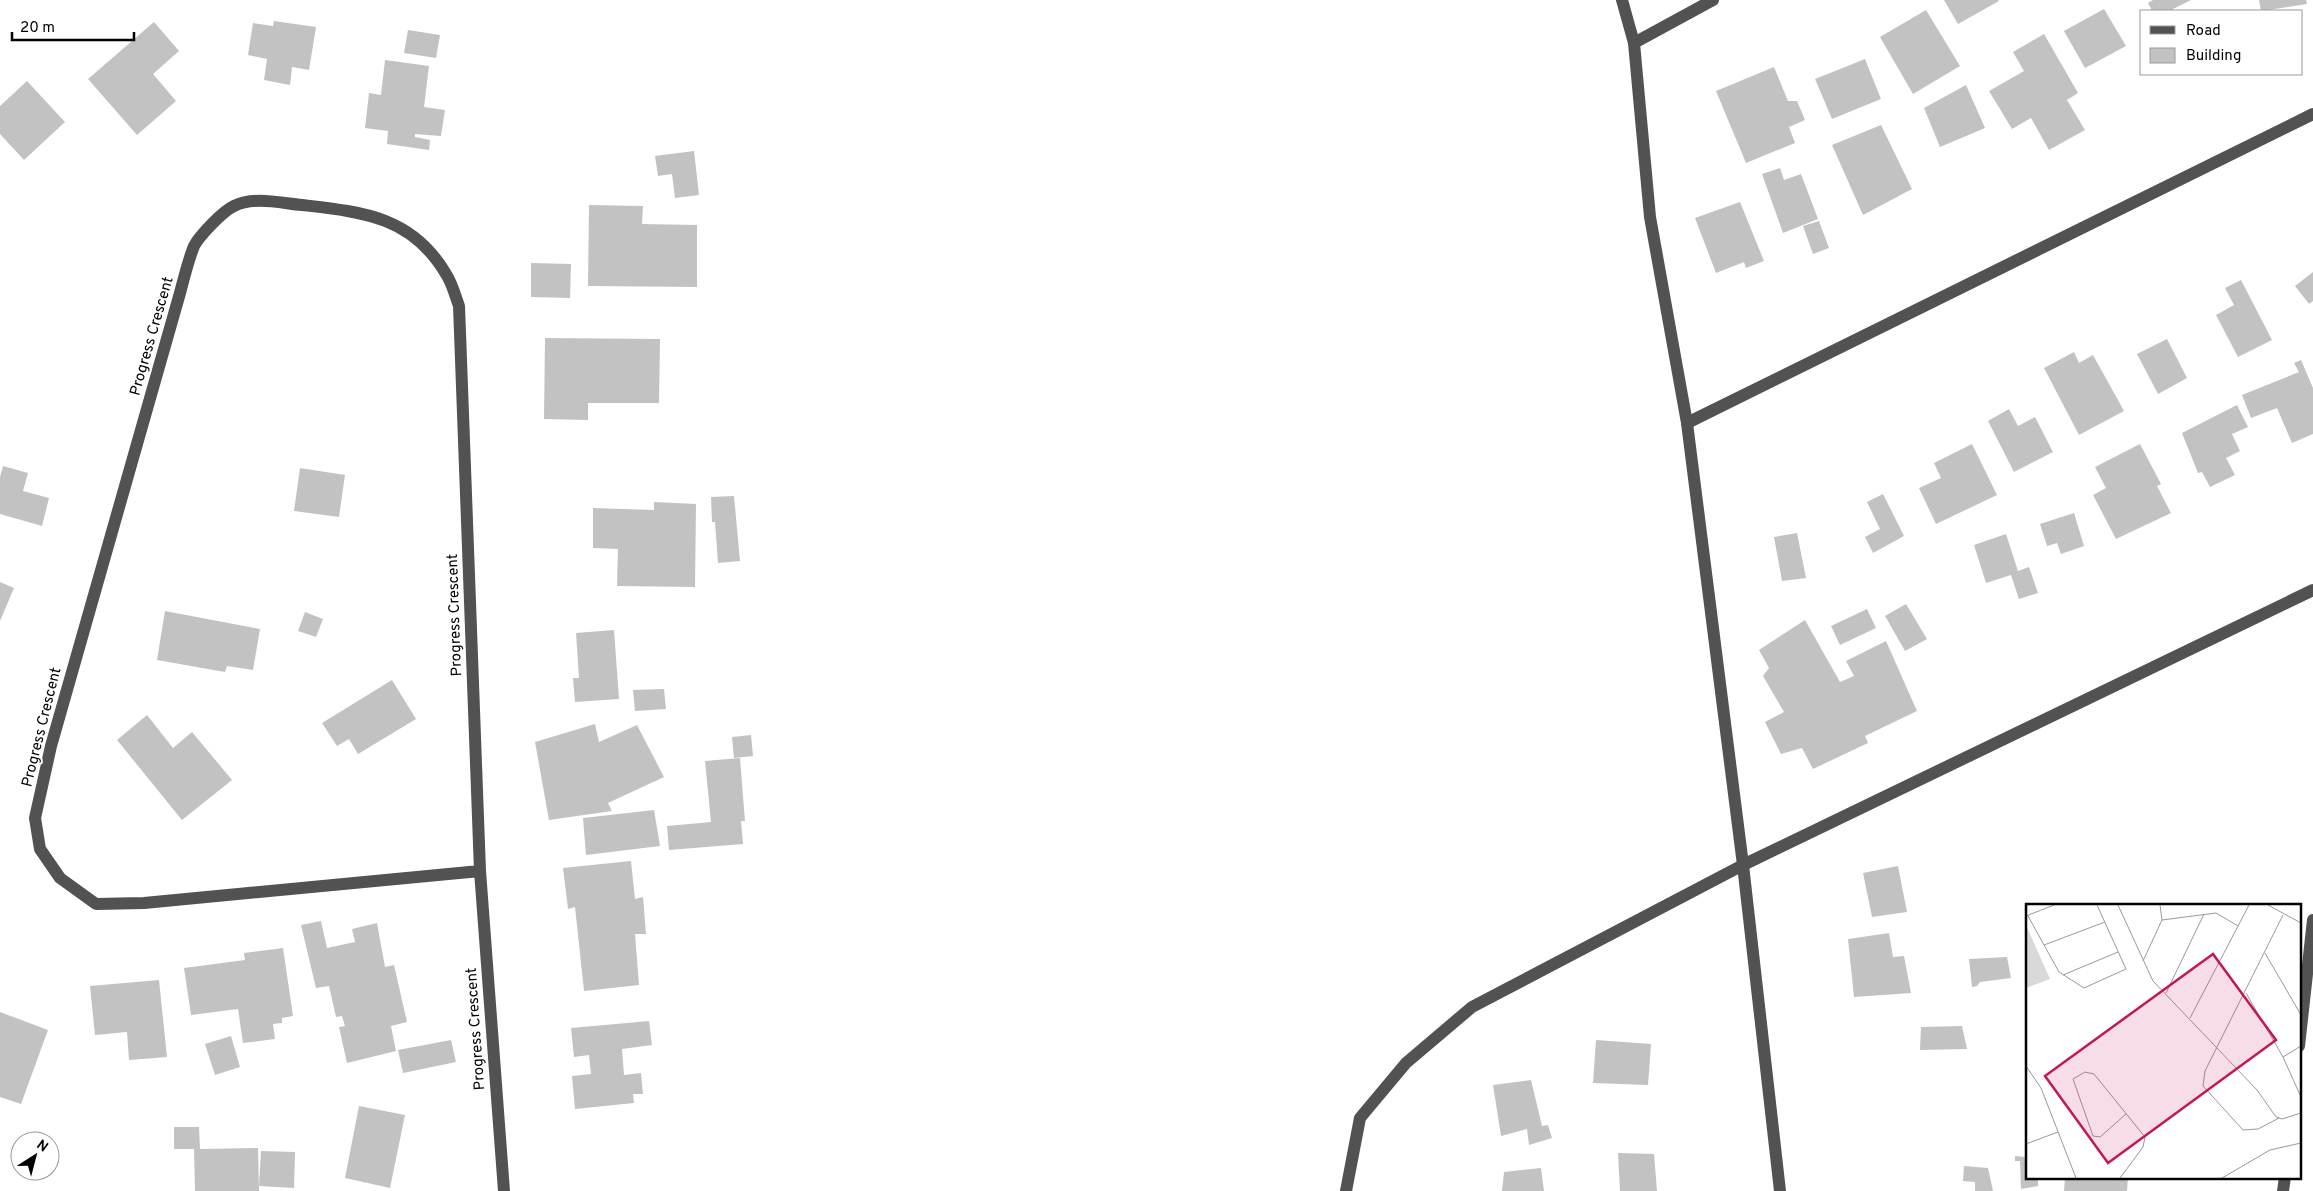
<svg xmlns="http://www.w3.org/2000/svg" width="2313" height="1191" viewBox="0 0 2313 1191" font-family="Overpass,sans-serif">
	<rect width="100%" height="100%" fill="#fff"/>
	<g fill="#c2c2c2">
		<polygon points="1944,0 1998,0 1999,1 1958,24"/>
		<polygon points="2153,0 2191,0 2173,9 2174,11 2152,11 2148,3"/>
		<polygon points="2259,0 2306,0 2307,4 2261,11"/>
		<polygon points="2104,9 2126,46 2085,68 2064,31"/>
		<polygon points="1926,10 1960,66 1913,94 1880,37"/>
		<polygon points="274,21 316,27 309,70 292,67 290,85 264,80 267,59 248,55 253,23 273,26"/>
		<polygon points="154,22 179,51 153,74 176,101 137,135 88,79"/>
		<polygon points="408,30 440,35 436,58 404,53"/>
		<polygon points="2044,34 2078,93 2067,100 2085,130 2049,150 2031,118 2012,129 1989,91 2024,71 2013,52"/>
		<polygon points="1865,59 1881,99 1832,119 1815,79"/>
		<polygon points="385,60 429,66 424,107 445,110 441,136 415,134 415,137 430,140 429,150 387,144 388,131 365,128 369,93 381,95"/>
		<polygon points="1774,67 1788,101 1797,101 1805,120 1789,127 1795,143 1746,163 1716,91"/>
		<polygon points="27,81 65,122 24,160 0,134 0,106"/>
		<polygon points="1966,85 1985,128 1940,147 1924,108"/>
		<polygon points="1881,125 1912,189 1863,215 1832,145"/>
		<polygon points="694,151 699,195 675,198 672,174 658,176 655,156"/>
		<polygon points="1780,168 1784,180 1801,174 1818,219 1783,233 1762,174"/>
		<polygon points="1740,202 1764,261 1746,268 1744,262 1716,273 1695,218"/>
		<polygon points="589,205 643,206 642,224 697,225 697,287 588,286"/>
		<polygon points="1819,221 1829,248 1813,254 1803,226"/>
		<polygon points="531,263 571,264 570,298 531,297"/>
		<polygon points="2313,272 2313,301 2309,304 2295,286"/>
		<polygon points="2241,280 2272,340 2238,357 2216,315 2234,305 2225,288"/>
		<polygon points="545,338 660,339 659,403 588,403 588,420 544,419"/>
		<polygon points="2167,339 2187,378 2158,394 2137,354"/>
		<polygon points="2074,352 2079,363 2093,355 2124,411 2079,435 2044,368"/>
		<polygon points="2301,360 2313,388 2313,434 2292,443 2277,408 2251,418 2242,395 2299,372 2294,363"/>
		<polygon points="2237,405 2248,427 2232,434 2240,451 2226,458 2235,475 2210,487 2202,472 2198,473 2182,433"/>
		<polygon points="2009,409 2018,426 2035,417 2053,452 2014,472 1988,421"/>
		<polygon points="1972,444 1997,495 1936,524 1919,488 1941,478 1934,463"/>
		<polygon points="2140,444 2161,484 2157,486 2171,513 2116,539 2093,495 2106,488 2095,467"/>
		<polygon points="3,466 28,473 23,491 49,498 42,526 0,514 0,477"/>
		<polygon points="300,468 345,475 339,517 294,511"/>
		<polygon points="1883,494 1904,536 1873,553 1865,537 1880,529 1867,502"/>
		<polygon points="734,496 740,561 718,563 715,522 712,522 711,497"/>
		<polygon points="654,502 696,504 695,587 617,586 618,549 593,548 593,508 654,510"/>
		<polygon points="2074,513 2084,546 2061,554 2057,543 2047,546 2040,524"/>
		<polygon points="1797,533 1806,578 1782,581 1774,537"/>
		<polygon points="2006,534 2018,571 2029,567 2038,593 2019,599 2011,575 1986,583 1974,545"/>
		<polygon points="0,582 14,588 0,621"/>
		<polygon points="1906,604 1927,639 1905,651 1885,616"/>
		<polygon points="1867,609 1876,628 1840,645 1831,626"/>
		<polygon points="165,611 260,629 253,670 227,666 225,672 157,660"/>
		<polygon points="305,612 323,619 316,637 298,631"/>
		<polygon points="1805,620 1840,682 1854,676 1846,661 1886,641 1917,711 1865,736 1868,743 1813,769 1802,748 1781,754 1765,722 1784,712 1763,676 1769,668 1759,650"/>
		<polygon points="614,630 619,699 575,702 573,678 579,678 576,633"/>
		<polygon points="392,680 416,719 358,754 349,739 337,746 322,723"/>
		<polygon points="664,689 666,709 635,711 633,690"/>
		<polygon points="147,715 173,748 192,732 232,780 182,820 117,740"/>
		<polygon points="595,724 599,742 637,725 664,777 608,803 612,811 549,820 535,742"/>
		<polygon points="751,735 753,756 734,758 732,737"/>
		<polygon points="740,758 745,821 741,821 743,844 669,850 667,826 711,822 705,761"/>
		<polygon points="654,810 660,846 586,855 583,818"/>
		<polygon points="631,861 635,899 643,897 646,934 635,934 639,985 584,991 575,907 568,909 563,868"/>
		<polygon points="1898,866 1907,912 1872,917 1863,873"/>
		<polygon points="321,921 327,948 355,942 352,929 377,923 385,967 394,965 407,1022 391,1026 396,1051 347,1063 339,1027 345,1026 342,1016 336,1017 329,986 316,988 301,925"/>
		<polygon points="1889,933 1893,957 1904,956 1911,993 1854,997 1848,939"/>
		<polygon points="283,948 293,1016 282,1018 282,1023 273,1024 275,1039 243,1043 238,1009 191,1015 184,968 245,960 244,953"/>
		<polygon points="2007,957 2011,978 1980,982 1977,986 1972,987 1969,959"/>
		<polygon points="159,980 167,1057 129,1060 127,1032 95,1035 90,986"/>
		<polygon points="0,1012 48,1030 21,1104 0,1097"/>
		<polygon points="649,1021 652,1045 622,1049 624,1075 641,1073 643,1094 633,1094 634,1103 575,1109 572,1076 591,1074 589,1055 574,1057 571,1028"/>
		<polygon points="1962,1026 1967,1049 1920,1050 1921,1027"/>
		<polygon points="231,1036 240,1067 215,1075 205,1044"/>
		<polygon points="451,1040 456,1062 403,1073 398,1050"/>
		<polygon points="1596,1040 1651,1044 1648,1085 1593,1083"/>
		<polygon points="1531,1080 1542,1126 1548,1125 1552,1138 1529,1145 1527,1129 1501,1136 1493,1085"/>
		<polygon points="359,1106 405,1115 390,1188 345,1178"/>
		<polygon points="174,1127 199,1127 200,1149 258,1148 259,1191 195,1191 194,1149 174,1149"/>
		<polygon points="261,1151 295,1152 294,1188 259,1186"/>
		<polygon points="1618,1153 1654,1154 1657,1191 1620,1191"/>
		<polygon points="2015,1156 2027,1157 2027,1177 2038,1177 2038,1186 2021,1189 2020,1161 2015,1161"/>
		<polygon points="1964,1166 1988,1168 1993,1191 1975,1191 1975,1182 1963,1181"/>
		<polygon points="1541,1168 1544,1191 1502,1191 1504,1172"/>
		<polygon points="2065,1177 2128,1177 2127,1191 2064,1191"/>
	</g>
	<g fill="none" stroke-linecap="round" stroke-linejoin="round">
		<g stroke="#525252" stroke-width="12">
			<polyline points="1622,0 1634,43 1650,217 1687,423 1743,865 1780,1191"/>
			<polyline points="1634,43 1713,0"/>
			<polyline points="1687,423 2313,114"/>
			<path d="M480 871 144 903 96 904 60 878 40 849 35 818 51 746 180 293C184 278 188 261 194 246 200 235 223 211 234 206 255 196 280 203 302 205 362 212 412 216 446 274 452 283 455 295 459 306L480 871 504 1191"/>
			<polyline points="2299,1046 2313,920"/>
			<polyline points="1346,1191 1360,1118 1406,1063 1472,1007 1743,865 2313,590"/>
			<polyline points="2283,1191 2285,1177"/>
		</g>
	</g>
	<g text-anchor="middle" stroke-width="4" stroke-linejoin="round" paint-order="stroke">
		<g font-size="15" fill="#000" stroke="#fff">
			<text transform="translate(151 336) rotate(-74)" y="5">Progress Crescent</text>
			<text transform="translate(454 615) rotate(-92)" y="5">Progress Crescent</text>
			<text transform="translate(41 727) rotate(-76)" y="5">Progress Crescent</text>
			<text transform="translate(475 1029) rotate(-94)" y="5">Progress Crescent</text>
		</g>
	</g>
	<g transform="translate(2026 904)">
		<rect width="275" height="275" fill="#fff"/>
		<path d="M0 21 24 75 0 84Z" fill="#d9d9d9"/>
		<path fill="none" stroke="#999" stroke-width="1" d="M92 1 127 77 231 186 250 213 256 215 275 209M242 1 275 19M0 12 28 1M2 12 33 68 58 84 100 65 71 1M136 16 190 9 212 22M18 41 79 18M239 49 275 111M117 57 136 16 134 1M37 71 92 48M140 89 178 10M220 89 257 153 275 193M164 114 223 1M257 153 275 142M0 162 15 184 50 274M253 214 232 225 217 226 177 182 179 167 257 11M0 240 32 228M94 274 117 243 119 233 68 170 59 168 47 175 67 232 74 233 100 210M196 274 244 246 275 239"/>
		<path fill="#c2185b" fill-opacity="0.15" stroke="#c2185b" stroke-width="2.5" d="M187 50 250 136 82 259 19 172Z"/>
		<rect width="275" height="275" fill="none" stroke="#000" stroke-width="2.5"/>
	</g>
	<rect x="2140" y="10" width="162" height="65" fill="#ffffff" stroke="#999999"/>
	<rect x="2150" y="26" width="25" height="8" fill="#525252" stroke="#999999"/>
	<text x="2186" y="35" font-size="15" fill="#000000">Road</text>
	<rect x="2150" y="48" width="25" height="15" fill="#c2c2c2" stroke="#999999"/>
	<text x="2186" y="60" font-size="15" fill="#000000">Building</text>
	<g transform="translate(35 1156) rotate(36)"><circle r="24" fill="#ffffff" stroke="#999999"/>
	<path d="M0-4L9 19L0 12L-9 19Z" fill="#000000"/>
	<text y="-8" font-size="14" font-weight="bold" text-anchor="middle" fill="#000000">N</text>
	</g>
	<path d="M12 32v8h122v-8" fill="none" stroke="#000000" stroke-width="2.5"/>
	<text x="20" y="32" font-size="15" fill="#000000" stroke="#ffffff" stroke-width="4" paint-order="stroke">20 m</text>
</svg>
